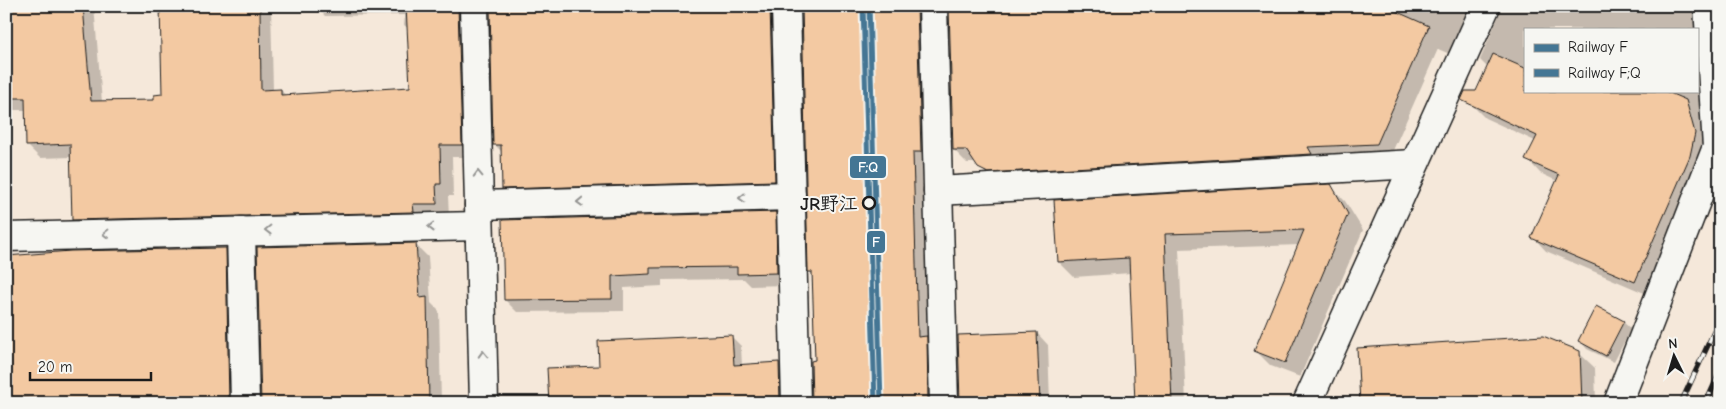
<svg xmlns="http://www.w3.org/2000/svg" width="1726" height="409" viewBox="0 0 1726 409" font-family="'Comic Neue','Klee One',sans-serif">
	<rect width="100%" height="100%" fill="#f5e8da"/>
	<filter id="ink" filterUnits="userSpaceOnUse"><feTurbulence type="fractalNoise" baseFrequency=".02" numOctaves="2"/><feDisplacementMap in="SourceGraphic" scale="10" xChannelSelector="R" yChannelSelector="G"/><feConvolveMatrix kernelMatrix="1 2 1 2 8 2 1 2 1" color-interpolation-filters="sRGB"/></filter>
	<g filter="url(#ink)">
		<g fill="#0003" fill-rule="evenodd">
			<polygon points="6,6 94,6 102,102 155,101 164,95 162,6 271,6 273,90 281,90 286,96 412,89 409,29 404,25 405,15 325,16 316,6 458,6 471,18 474,157 452,157 453,196 448,196 449,216 86,232 73,219 72,157 40,158 27,145 27,110 6,110"/>
			<polygon points="491,6 787,6 786,192 515,200 503,188 502,152 494,144"/>
			<polygon points="804,6 918,6 918,13 927,22 930,161 922,161 927,338 936,347 937,398 928,390 928,403 813,403 816,361 813,276 810,272"/>
			<polygon points="950,6 1491,6 1464,60 1438,49 1390,157 993,181 976,163 967,163 954,150"/>
			<path d="M1503 6H1690L1700 16 1708 145 1649 295 1546 251 1533 237 1557 181 1540 173 1527 159 1535 141 1485 118 1471 104 1488 68 1480 60ZM1525 29H1697V91H1525Z"/>
			<polygon points="1330,186 1345,201 1363,230 1300,377 1271,366 1256,351 1299,245 1179,249 1186,403 1136,403 1131,273 1074,277 1059,262"/>
			<polygon points="775,213 788,226 789,285 751,286 744,279 662,280 662,286 624,288 624,311 517,312 505,300"/>
			<polygon points="415,244 428,257 431,303 439,311 441,403 262,403"/>
			<polygon points="225,249 238,261 241,403 6,403 6,256"/>
			<polygon points="1623,322 1631,329 1614,362 1587,349 1580,341"/>
			<polygon points="1037,333 1048,345 1050,403 961,403"/>
			<polygon points="731,336 741,346 742,366 779,364 789,373 790,403 550,403 601,367"/>
			<polygon points="1579,353 1595,368 1596,403 1361,403"/>
		</g>
		<g fill="#f3c9a2" stroke="#1c1c1c">
			<polygon points="6,6 83,6 91,101 154,100 154,95 162,94 160,6 260,6 261,90 281,89 281,95 410,87 406,6 458,6 462,145 440,145 441,184 436,184 437,204 413,204 414,212 72,220 70,144 26,146 25,98 6,98"/>
			<polygon points="490,6 770,6 775,181 502,189 501,145 493,145"/>
			<polygon points="802,6 917,6 921,152 913,152 918,337 927,336 928,403 812,403 811,361 815,360 812,272 808,272"/>
			<polygon points="949,6 1384,6 1429,26 1377,144 1308,147 1312,154 988,173 978,168 966,150 953,150"/>
			<polygon points="1493,54 1525,68 1525,91 1665,91 1686,100 1695,133 1690,156 1635,282 1531,238 1559,175 1525,160 1537,136 1461,100 1465,91 1476,91"/>
			<polygon points="1331,184 1348,214 1285,363 1254,351 1304,230 1165,234 1172,403 1135,403 1129,258 1058,262 1054,200"/>
			<polygon points="776,212 777,273 737,274 737,267 650,268 650,274 612,276 612,299 504,300 502,220"/>
			<polygon points="416,243 420,298 427,297 429,403 261,403 257,247"/>
			<polygon points="226,248 229,403 121,403 6,397 6,256 71,251"/>
			<polygon points="1596,306 1624,321 1606,356 1578,341"/>
			<polygon points="1037,332 1040,403 960,403 958,335"/>
			<polygon points="732,335 734,365 779,362 780,403 549,403 547,368 599,366 598,341"/>
			<polygon points="1543,336 1580,351 1582,403 1360,403 1357,348"/>
		</g>
		<g fill="none" stroke-linecap="round" stroke-linejoin="round">
			<defs>
				<g id="minor">
					<polyline points="474,6 484,403"/>
					<polyline points="786,6 796,403"/>
					<polyline points="938,191 1414,164"/>
					<polyline points="479,205 791,196"/>
					<polyline points="241,231 245,403"/>
					<polyline points="6,237 479,226"/>
					<polyline points="1618,403 1717,147 1708,6"/>
				</g>
				<g id="tertiary">
					<polyline points="933,6 944,403"/>
					<polyline points="1307,403 1486,6"/>
				</g>
			</defs>
			<use href="#minor" stroke="#1c1c1c" stroke-width="31"/>
			<use href="#tertiary" stroke="#1c1c1c" stroke-width="31"/>
			<use href="#minor" stroke="#f6f6f2" stroke-width="28"/>
			<use href="#tertiary" stroke="#f6f6f2" stroke-width="28"/>
			<defs>
				<g id="rail">
					<polyline points="1681,403 1720,319"/>
					<polyline points="1706,403 1720,372"/>
				</g>
			</defs>
			<use href="#rail" stroke="#1c1c1c" stroke-width="5.5"/>
			<use href="#rail" stroke="#f6f6f2" stroke-width="4" stroke-dasharray="11" stroke-linecap="butt"/>
			<defs>
				<polyline id="rail-1" points="869,6 881,403"/>
				<polyline id="rail-2" points="863,6 875,403"/>
			</defs>
			<use href="#rail-1" stroke="#f6f6f2" stroke-width="9"/>
			<use href="#rail-2" stroke="#f6f6f2" stroke-width="9"/>
			<use href="#rail-1" stroke="#447694" stroke-width="5"/>
			<use href="#rail-2" stroke="#447694" stroke-width="5"/>
		</g>
		<defs><path id="oneway-chevron" d="M-2-3.5L2.5 0L-2 3.5" fill="none" stroke-width="1.6" stroke-linecap="round" stroke-linejoin="round" transform="scale(1.25)"/></defs>
		<g stroke="#949492">
			<use href="#oneway-chevron" transform="translate(478 174) rotate(-92)"/>
			<use href="#oneway-chevron" transform="translate(742 198) rotate(178)"/>
			<use href="#oneway-chevron" transform="translate(580 202) rotate(178)"/>
			<use href="#oneway-chevron" transform="translate(431 227) rotate(179)"/>
			<use href="#oneway-chevron" transform="translate(268 230) rotate(179)"/>
			<use href="#oneway-chevron" transform="translate(106 234) rotate(179)"/>
			<use href="#oneway-chevron" transform="translate(483 354) rotate(-92)"/>
		</g>
	</g>
	<circle fill="#f6f6f2" stroke="#1c1c1c" stroke-width="2.5" cx="869" cy="203" r="6"/>
	<g text-anchor="middle" stroke-width="4" stroke-linejoin="round" paint-order="stroke">
		<g font-size="19" font-weight="bold" fill="#1c1c1c" stroke="#f6f6f2" text-anchor="end">
			<text x="858" y="210">JR野江</text>
		</g>
	</g>
	<g stroke="#f6f6f2" stroke-width="2">
		<rect x="849" y="155" width="38" height="24" rx="5" fill="#447694"/>
		<rect x="866" y="230" width="20" height="24" rx="5" fill="#447694"/>
	</g>
	<g font-size="14" text-anchor="middle" font-weight="bold" fill="#fff">
		<text x="868" y="172">F;Q</text>
		<text x="876" y="247">F</text>
	</g>
	<rect width="1726" height="409" fill="none" stroke="#f6f6f2" stroke-width="25"/>
	<rect x="12" y="12" width="1701" height="384" fill="none" stroke="#1c1c1c" stroke-width="2" filter="url(#ink)"/>
	<rect x="1524" y="28" width="175" height="65" fill="#f6f6f2" stroke="#9f9f9c"/>
	<rect x="1534" y="44" width="25" height="8" fill="#447694" stroke="#9f9f9c"/>
	<text x="1568" y="52" font-size="15" fill="#1c1c1c">Railway F</text>
	<rect x="1534" y="69" width="25" height="8" fill="#447694" stroke="#9f9f9c"/>
	<text x="1568" y="78" font-size="15" fill="#1c1c1c">Railway F;Q</text>
	<g transform="translate(1674 356) rotate(355)" stroke="#f6f6f2" stroke-width="4" paint-order="stroke">
	<path d="M0-4L9 19L0 12L-9 19Z" fill="#1c1c1c"/>
	<text y="-8" font-size="14" font-weight="bold" text-anchor="middle" fill="#1c1c1c">N</text>
	</g>
	<path d="M30 372v8h121v-8" fill="none" stroke="#1c1c1c" stroke-width="2.5"/>
	<text x="38" y="372" font-size="15" fill="#1c1c1c" stroke="#f6f6f2" stroke-width="4" paint-order="stroke">20 m</text>
</svg>
